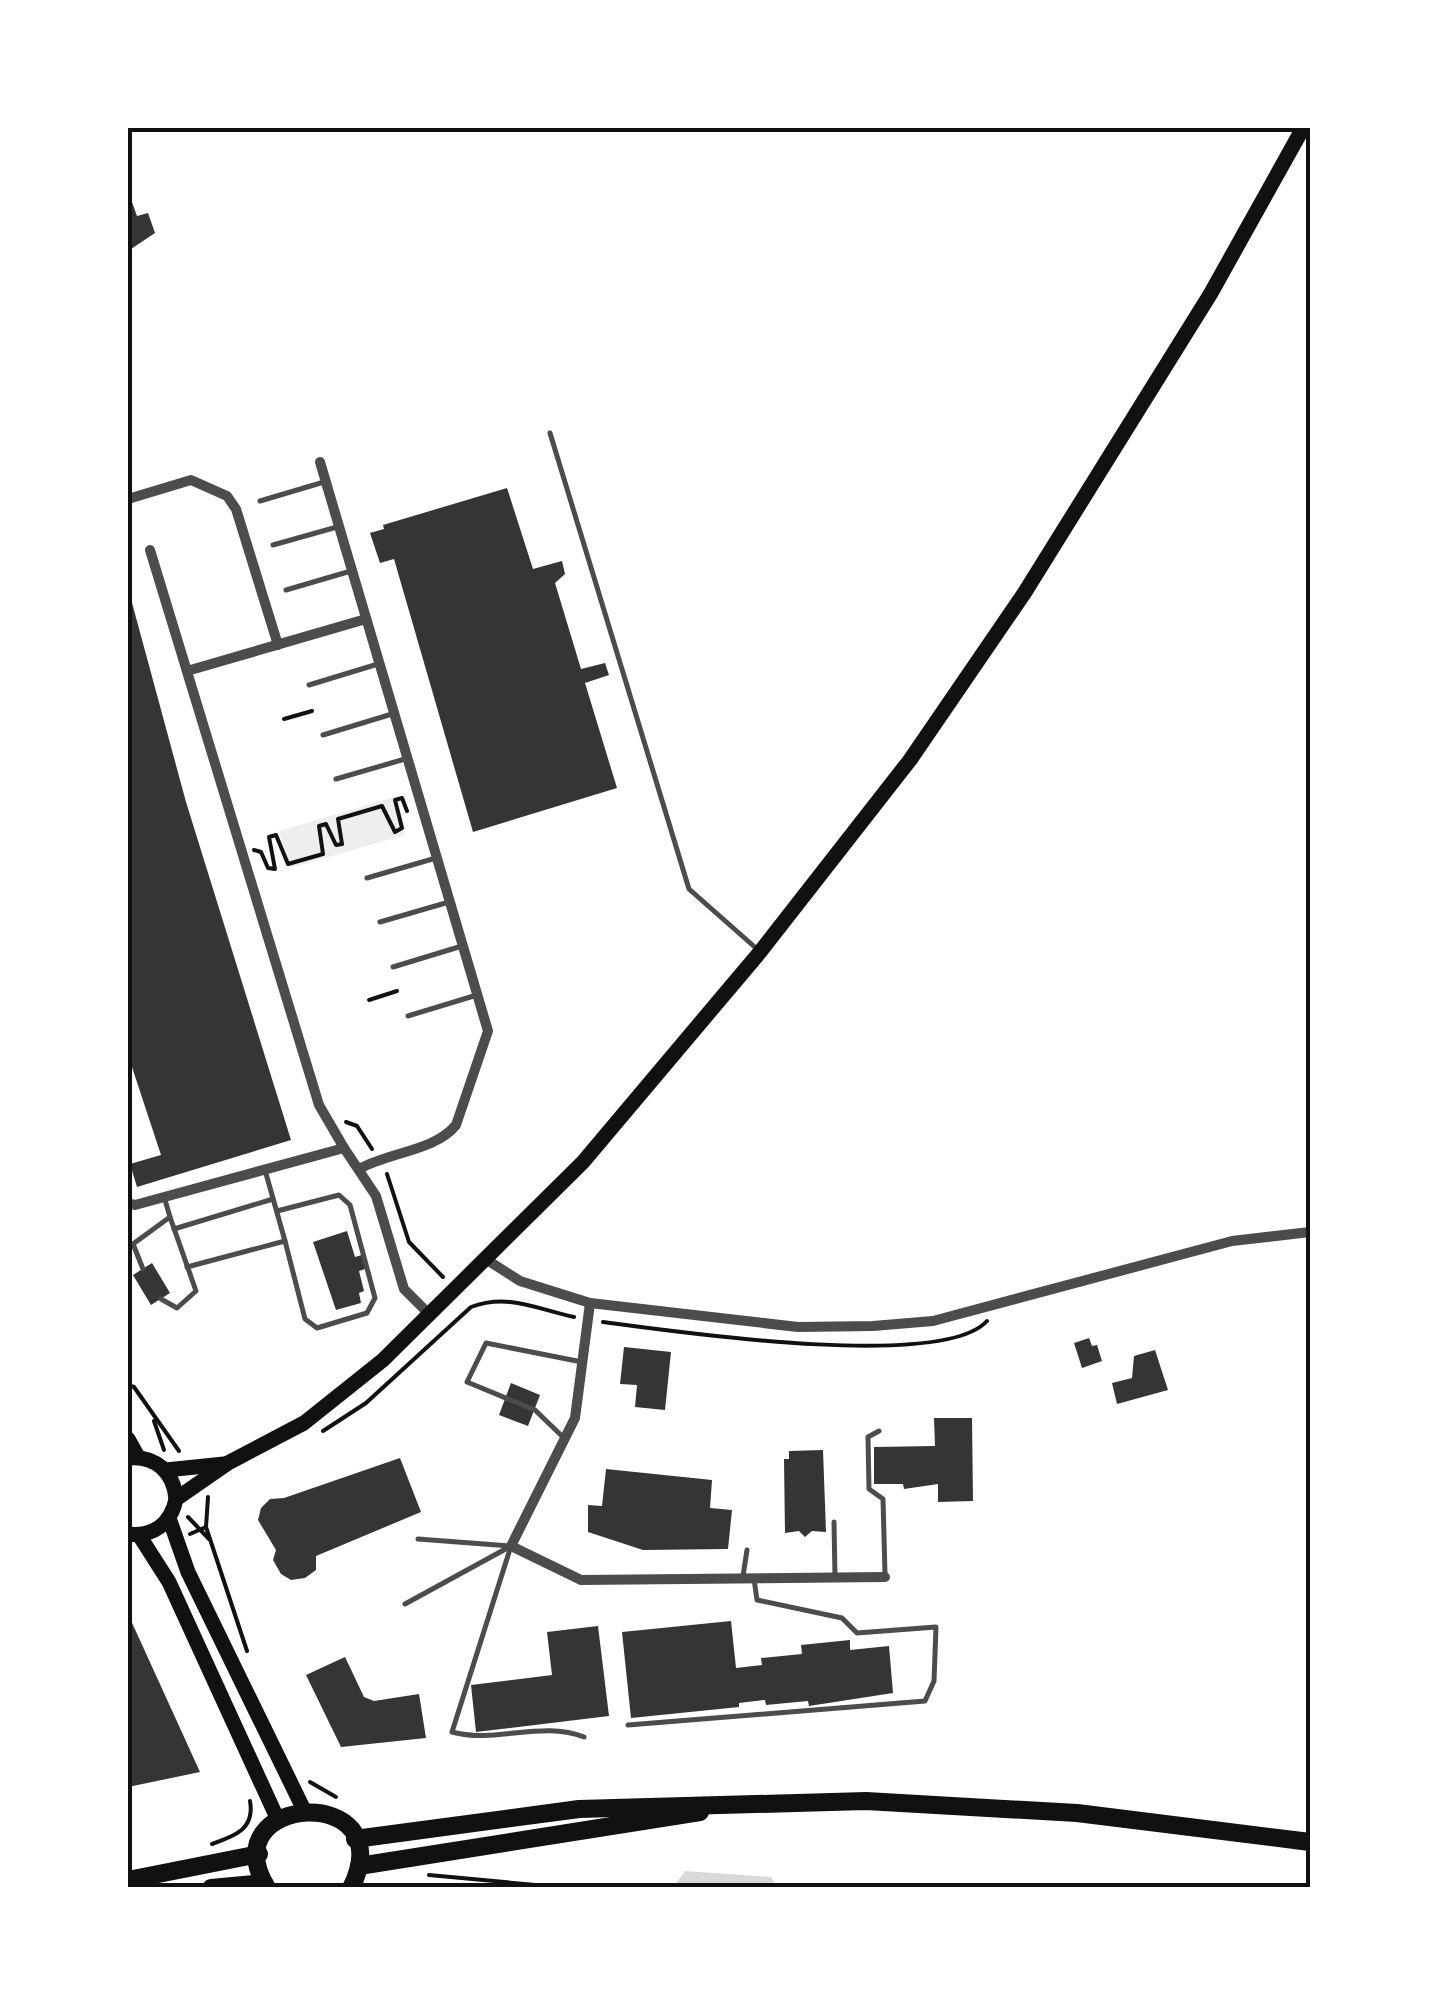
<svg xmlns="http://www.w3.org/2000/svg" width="1438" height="2015" viewBox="0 0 1438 2015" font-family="Manrope,sans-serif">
	<rect width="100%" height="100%" fill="#fff"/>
	<polygon fill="#eee" points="394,797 405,835 290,868 279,831"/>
	<polygon fill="#d9d9d9" points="685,1871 771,1877 777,1887 680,1887 677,1882"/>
	<g fill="#353535">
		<polygon points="128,191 137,216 148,213 155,233 128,251"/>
		<polygon points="507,488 533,569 562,561 565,574 555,583 581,669 605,663 609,675 585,683 617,788 473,832 394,559 380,563 370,533 384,529 383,525"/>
		<polygon points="128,588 186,802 291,1140 137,1187 130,1164 161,1155 128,1055"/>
		<polygon points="347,1231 355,1257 362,1255 365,1269 359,1271 364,1291 359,1293 361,1303 336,1310 313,1242"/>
		<polygon points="152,1263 170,1293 151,1305 133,1275"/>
		<polygon points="1089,1338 1092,1346 1097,1345 1102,1361 1082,1368 1074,1343"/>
		<polygon points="624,1347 671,1352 665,1410 635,1407 637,1385 620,1384"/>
		<polygon points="1155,1350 1168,1390 1117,1404 1112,1383 1132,1378 1134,1356"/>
		<polygon points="511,1383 540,1395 528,1426 499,1415"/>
		<polygon points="934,1418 972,1418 973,1501 938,1502 938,1484 904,1489 903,1484 874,1484 874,1447 935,1446"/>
		<polygon points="823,1450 826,1532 812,1531 805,1537 799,1531 785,1533 784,1459 789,1459 789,1451"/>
		<polygon points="400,1458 421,1512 316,1556 316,1570 305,1578 291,1580 281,1574 273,1560 276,1550 258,1520 261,1508 270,1499 284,1498"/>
		<polygon points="606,1469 712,1480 710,1508 732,1510 728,1549 643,1550 588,1532 588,1505 602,1506"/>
		<polygon points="128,1614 200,1772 128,1787"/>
		<polygon points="731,1621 736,1668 762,1665 761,1658 802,1654 801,1645 850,1640 850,1650 889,1646 893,1693 809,1706 808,1701 766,1705 765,1700 739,1703 739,1707 631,1718 622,1632"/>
		<polygon points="598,1626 609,1716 476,1732 471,1685 552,1675 547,1632"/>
		<polygon points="345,1657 364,1697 374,1701 419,1694 426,1738 341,1747 306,1675"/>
	</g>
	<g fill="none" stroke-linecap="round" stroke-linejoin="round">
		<g stroke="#111" stroke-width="4">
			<polyline points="284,719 312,711"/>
			<polyline points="254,850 261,852 268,868 275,869 269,837 276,835 288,864 323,854 319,826 326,824 336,845 342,844 338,819 382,806 395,832 402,828 395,800 402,798 407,811"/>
			<polyline points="369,1000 397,991"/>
			<polyline points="346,1122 357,1126 372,1149"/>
			<polyline points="387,1174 409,1242 443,1277"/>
			<path d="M603 1322C671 1331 942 1371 987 1321"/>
			<polyline points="128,1385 134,1387 179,1451"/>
			<polyline points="154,1421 164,1450"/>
			<path d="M323 1431 366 1403 471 1307C508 1293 537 1309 574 1317"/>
			<polyline points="208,1497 206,1527 247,1651"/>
			<polyline points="188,1517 209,1539"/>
			<polyline points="190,1534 206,1527"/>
			<polyline points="310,1782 336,1797"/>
			<path d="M212 1844C235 1836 255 1829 250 1801"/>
			<polyline points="429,1875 568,1888"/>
		</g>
		<g stroke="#4c4c4c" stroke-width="5">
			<polyline points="550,433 689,889 757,949"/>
			<polyline points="260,501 324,482"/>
			<polyline points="273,545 337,527"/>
			<polyline points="286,590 351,571"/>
			<polyline points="309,685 378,664"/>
			<polyline points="323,735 392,714"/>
			<polyline points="336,779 405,759"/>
			<polyline points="367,878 436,858"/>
			<polyline points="380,922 449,902"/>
			<polyline points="393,967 462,946"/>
			<polyline points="408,1016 477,995"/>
			<polyline points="277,1211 339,1195 350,1205 375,1298 367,1313 317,1328 305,1319 285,1241"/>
			<polyline points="174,1229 273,1199"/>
			<polyline points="187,1267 285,1241 265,1170"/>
			<polyline points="143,1269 133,1244 170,1217 165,1200"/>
			<polyline points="161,1299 177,1308 196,1291 170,1217"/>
			<polyline points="879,1431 868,1437 869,1489 883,1499 885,1574"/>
			<polyline points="565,1439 535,1410 467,1382 486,1343 582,1362"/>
			<polyline points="834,1522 835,1577"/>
			<path d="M511 1546 452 1732C496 1744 542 1720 584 1737"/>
			<polyline points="743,1576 747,1550"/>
			<polyline points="405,1604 511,1546 418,1539"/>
			<polyline points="628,1725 925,1701 934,1681 936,1627 857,1633 842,1618 757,1600 754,1579"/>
		</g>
		<g stroke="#4c4c4c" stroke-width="10">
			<path d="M320 462 488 1031 456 1125C435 1151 389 1152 359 1169"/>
			<polyline points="128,499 191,480 227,496 236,509 278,645"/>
			<polyline points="150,550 319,1105 344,1148"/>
			<polyline points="187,671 366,619"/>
			<polyline points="128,1203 135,1205 344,1148 376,1196 404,1289 428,1313"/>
			<polyline points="484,1258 520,1281 590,1303 798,1327 873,1326 933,1321 1232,1241 1310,1232"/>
			<polyline points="590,1303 575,1418 511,1546 581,1580 885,1577"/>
		</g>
		<g stroke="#111" stroke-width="15">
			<polyline points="128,1439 138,1457"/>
			<path d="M128 1458C155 1455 174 1472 176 1499 171 1524 153 1537 128 1534"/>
			<polyline points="166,1470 224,1464"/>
			<polyline points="176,1499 228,1463 304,1423 383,1360 583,1162 760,952 910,760 1025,592 1211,293 1303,128"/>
			<polyline points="169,1518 188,1572 304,1810"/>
			<polyline points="139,1535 169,1582 278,1820"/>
		</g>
		<g stroke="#111" stroke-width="18">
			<polyline points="355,1839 579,1809 866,1801 1077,1813 1310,1842"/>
			<polyline points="359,1866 700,1812"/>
			<polyline points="128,1880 259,1854"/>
			<polyline points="211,1888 264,1883"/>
			<path d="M267 1888C209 1793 404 1782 351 1888"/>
		</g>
	</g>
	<rect width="1438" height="2015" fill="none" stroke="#ffffff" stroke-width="260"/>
	<rect x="130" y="130" width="1178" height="1755" fill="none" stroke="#111" stroke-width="4"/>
</svg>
